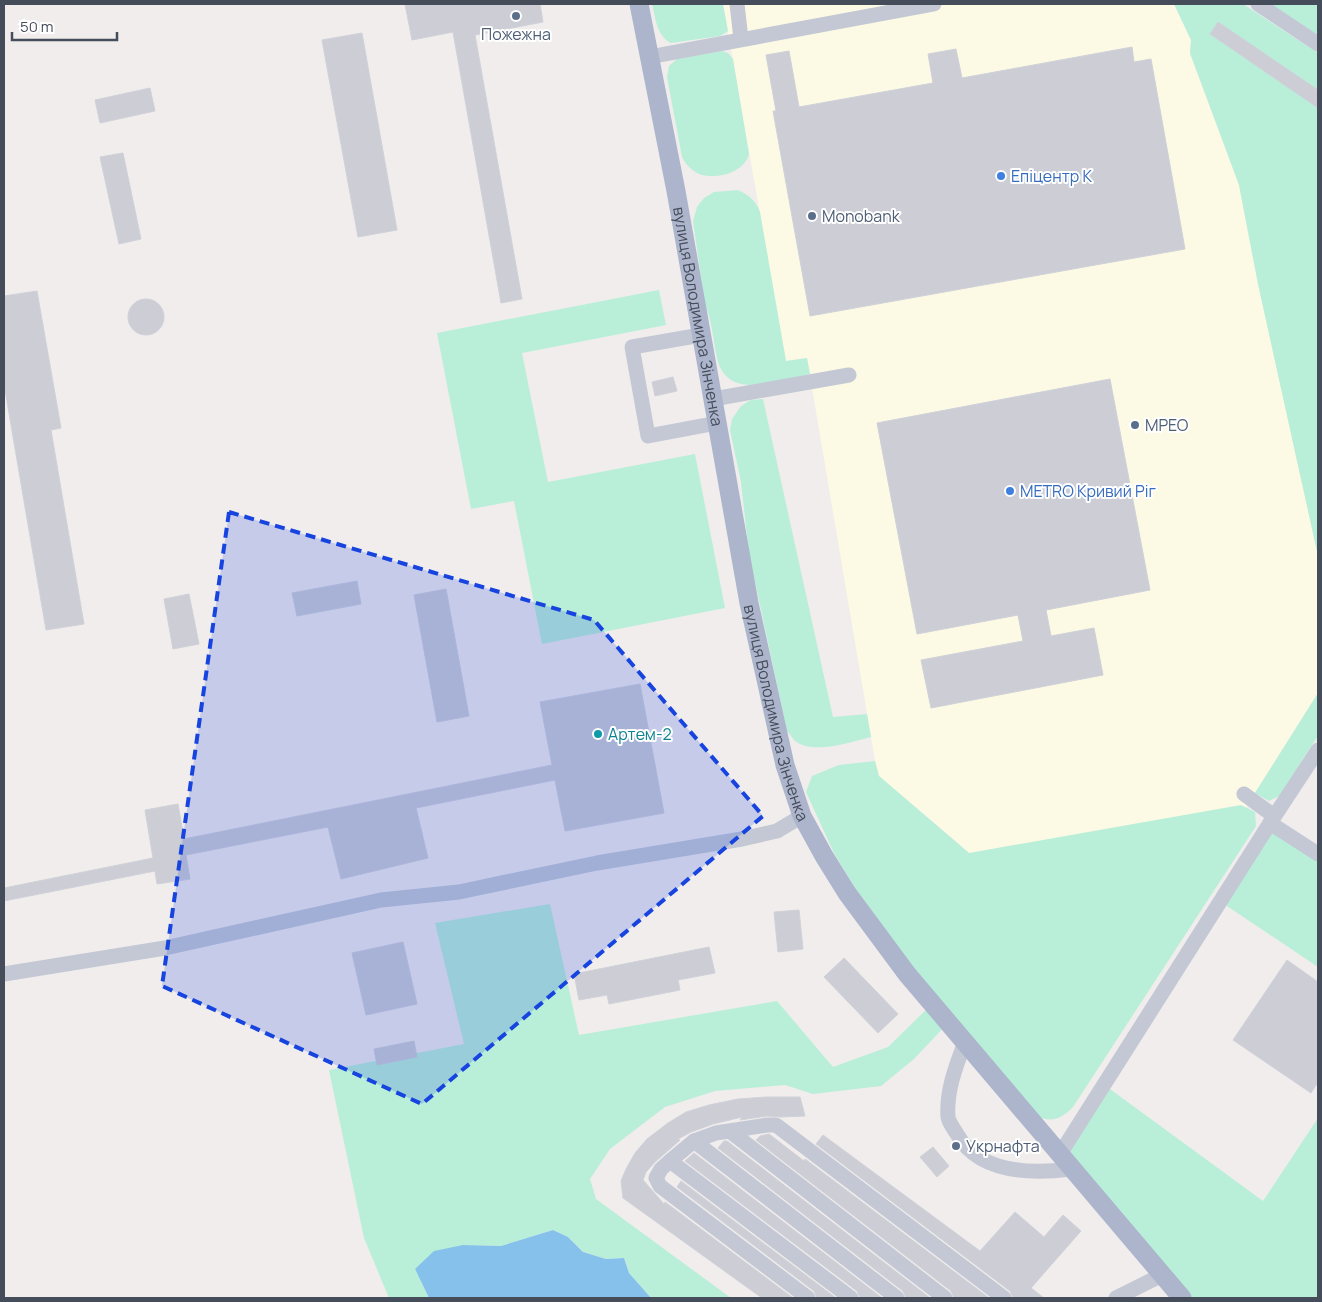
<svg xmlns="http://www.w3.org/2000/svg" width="1322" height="1302" viewBox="0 0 1322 1302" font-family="Manrope,sans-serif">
	<rect width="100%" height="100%" fill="#f0edec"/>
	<polygon fill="#fcfae4" points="723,4 1174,4 1191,40 1190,54 1239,185 1258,284 1318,556 1318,693 1246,807 1126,986 879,776 875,761 871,737 807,358 786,361"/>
	<g fill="#b9efd9">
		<path d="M652 4H723L728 31 720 36 671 43C656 35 656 19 652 4Z"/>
		<polygon points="1174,4 1243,4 1318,53 1318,556 1258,284 1239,185 1190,53 1191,40"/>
		<polygon points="1269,4 1318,4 1318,36"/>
		<path d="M722 51 728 53 733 59 749 154C744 173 716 180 699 174 691 170 686 165 682 157L667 77 669 66 677 59Z"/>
		<path d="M738 190C749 195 756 201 760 212L786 361 807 358 810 374C781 380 730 401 718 362 713 343 713 323 705 305L693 221 697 207 704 198 714 192Z"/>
		<polygon points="659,290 666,325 522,353 548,482 695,454 725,608 542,644 514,501 471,509 437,333"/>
		<path d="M763 399 833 717 867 714 871 737C850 742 814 755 795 741 792 738 790 734 787 731L749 554 741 482 730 430 732 419 741 406 751 400Z"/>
		<polygon points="1318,693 1318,736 1279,796 1269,801 1255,793"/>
		<path d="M875 761 879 776 969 853 1241 805 1255 812 1256 826 1073 1107C1060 1120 1051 1123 1034 1115L915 970 855 888 834 853 806 792 812 776 839 765Z"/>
		<polygon points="1270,823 1318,854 1318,967 1221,902"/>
		<polygon points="550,904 579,1035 777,1001 833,1067 888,1047 932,1004 948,1023 914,1059 881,1086 813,1094 785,1085 715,1091 665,1107 610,1149 590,1179 596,1199 731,1298 651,1298 629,1273 624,1258 606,1259 583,1252 568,1237 553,1230 501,1246 463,1245 415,1269 429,1298 389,1298 364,1238 329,1070 464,1044 435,923"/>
		<polygon points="1103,1084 1263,1201 1318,1118 1318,1298 1182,1298 1060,1154"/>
	</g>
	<polygon fill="#86c1ec" points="553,1230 568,1237 583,1252 606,1259 624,1258 629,1273 651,1298 429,1298 415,1269 434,1251 463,1245 501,1246"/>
	<g fill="#cccdd5" stroke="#d0d1d9">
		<polygon points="405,4 540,4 543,22 475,35 522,299 501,303 453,32 412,40"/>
		<polygon points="1218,22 1318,90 1318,108 1210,34"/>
		<polygon points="362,33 397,230 358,237 322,40"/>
		<polygon points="1132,47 1134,62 1151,59 1185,249 810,316 773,111 776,111 766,55 789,51 799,107 933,83 928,54 956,49 962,78"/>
		<polygon points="150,88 155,111 100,123 95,100"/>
		<polygon points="123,153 141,239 119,244 100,157"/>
		<polygon points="37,291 61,428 51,430 84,624 46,630 4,384 4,296"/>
		<circle cx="146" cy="317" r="18"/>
		<polygon points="673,377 677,391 655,396 652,382"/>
		<polygon points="1110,379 1150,590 1046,610 1051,636 1094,628 1103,675 931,708 921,660 1023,641 1018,615 917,634 877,423"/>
		<polygon points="357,581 361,604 297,616 292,593"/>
		<polygon points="446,589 469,716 437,722 414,595"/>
		<polygon points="189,594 199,644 173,649 164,599"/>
		<polygon points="640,684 664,813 565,831 555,780 416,808 428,858 341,879 328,827 186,855 190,879 157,884 155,871 4,901 4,888 153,858 145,810 178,804 184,839 552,765 540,702"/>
		<polygon points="799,910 803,949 778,952 774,912"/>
		<polygon points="403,942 417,1004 366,1015 352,953"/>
		<polygon points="709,947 715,973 678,980 680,990 609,1004 607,995 579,1000 574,974"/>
		<polygon points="844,958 898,1014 878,1033 824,977"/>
		<polygon points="1287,960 1318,982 1318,1082 1311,1093 1233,1040"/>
		<polygon points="414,1041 417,1057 377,1065 374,1049"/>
		<polygon points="766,1097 800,1097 805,1116 781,1117 767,1116 740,1120 742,1117 713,1124 691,1132 678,1139 680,1140 655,1162 646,1172 643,1180 664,1204 665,1202 793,1298 762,1298 623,1198 621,1181 626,1169 635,1153 647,1139 668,1123 686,1112 709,1105 738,1099"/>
		<polygon points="769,1134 804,1161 805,1159 989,1298 954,1298 951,1291 756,1140 760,1136"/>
		<polygon points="823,1135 980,1251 1015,1212 1044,1237 1063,1215 1081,1231 1031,1288 1044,1298 1013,1298 1010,1291 816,1144"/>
		<polygon points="724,1141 727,1141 930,1298 906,1298 903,1291 718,1148"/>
		<polygon points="933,1147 949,1166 937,1177 920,1157"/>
		<polygon points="694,1153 882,1298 860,1298 857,1291 685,1161"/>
		<polygon points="681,1181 836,1298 817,1298 814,1291 677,1187"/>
	</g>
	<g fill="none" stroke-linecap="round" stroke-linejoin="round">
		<g stroke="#c3c8d4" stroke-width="15">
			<polyline points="737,4 741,39"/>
			<polyline points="1258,4 1318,44"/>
			<polyline points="649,57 934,4"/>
			<polyline points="701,335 632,347 648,436 717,423"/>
			<polyline points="713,399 849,375"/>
			<polyline points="1244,794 1274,816"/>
			<polyline points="1270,823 1318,854"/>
			<polyline points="4,974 165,948 381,900 459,892 597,863 742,839 777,831 802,816"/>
			<path d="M965 1042C956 1066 946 1091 948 1117 949 1123 954 1129 957 1134 979 1174 1032 1174 1071 1169"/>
			<polyline points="731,1132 945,1298"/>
			<polyline points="694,1141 897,1298"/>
			<polyline points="1060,1154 1270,823 1318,750"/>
			<polyline points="670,1161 694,1141 716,1133 767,1125 776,1125 1004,1298"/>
			<polyline points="808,1298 660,1186 656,1178 661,1169 670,1161 851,1298"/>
			<polyline points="1116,1298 1162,1275"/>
		</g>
		<path stroke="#acb5cc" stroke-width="19" id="s1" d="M639 4 676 191 749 603 785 765 802 816 824 856 847 893 907 974 1182 1298"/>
	</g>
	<path fill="#1744df" fill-opacity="0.2" stroke="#1744df" stroke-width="4" stroke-dasharray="10 6" stroke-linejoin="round" d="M229 512 594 620 763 816 422 1104 162 986Z"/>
	<g fill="#5c6f8a" stroke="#fff" stroke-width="2">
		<circle cx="516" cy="16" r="5"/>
		<circle cx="812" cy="216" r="5"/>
		<circle cx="1135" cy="425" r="5"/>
		<circle cx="956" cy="1146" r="5"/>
	</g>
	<g fill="#3f7fe0" stroke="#fff" stroke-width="2">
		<circle cx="1001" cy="176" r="5"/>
		<circle cx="1010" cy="491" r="5"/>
	</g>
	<circle fill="#0f9aa8" stroke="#fff" stroke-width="2" cx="598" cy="734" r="5"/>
	<g text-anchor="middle" stroke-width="4" stroke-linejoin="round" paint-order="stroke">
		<g font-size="16" fill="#4e5e75" stroke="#fff" text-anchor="start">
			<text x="516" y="40" text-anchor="middle">Пожежна</text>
			<text x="822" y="222">Monobank</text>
			<text x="1145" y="431">МРЕО</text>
			<text x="966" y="1152">Укрнафта</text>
		</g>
		<g font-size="16" fill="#366cbe" stroke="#fff" text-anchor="start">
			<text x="1011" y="182">Епіцентр К</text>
			<text x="1020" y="497">METRO Кривий Ріг</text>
		</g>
		<g font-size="16" fill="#454c5a" stroke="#fff">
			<text dy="6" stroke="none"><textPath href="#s1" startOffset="318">вулиця Володимира Зінченка</textPath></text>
			<text dy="6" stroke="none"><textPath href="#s1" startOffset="722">вулиця Володимира Зінченка</textPath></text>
		</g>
		<g font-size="16" fill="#0d838f" stroke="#fff" text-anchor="start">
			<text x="608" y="740">Артем-2</text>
		</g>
	</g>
	<rect width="1322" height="1302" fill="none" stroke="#454c5a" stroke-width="10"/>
	<path d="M12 32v8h105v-8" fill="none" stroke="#454c5a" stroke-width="2.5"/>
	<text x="20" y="32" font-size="15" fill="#454c5a" stroke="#ffffff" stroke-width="4" paint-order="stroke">50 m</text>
</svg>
